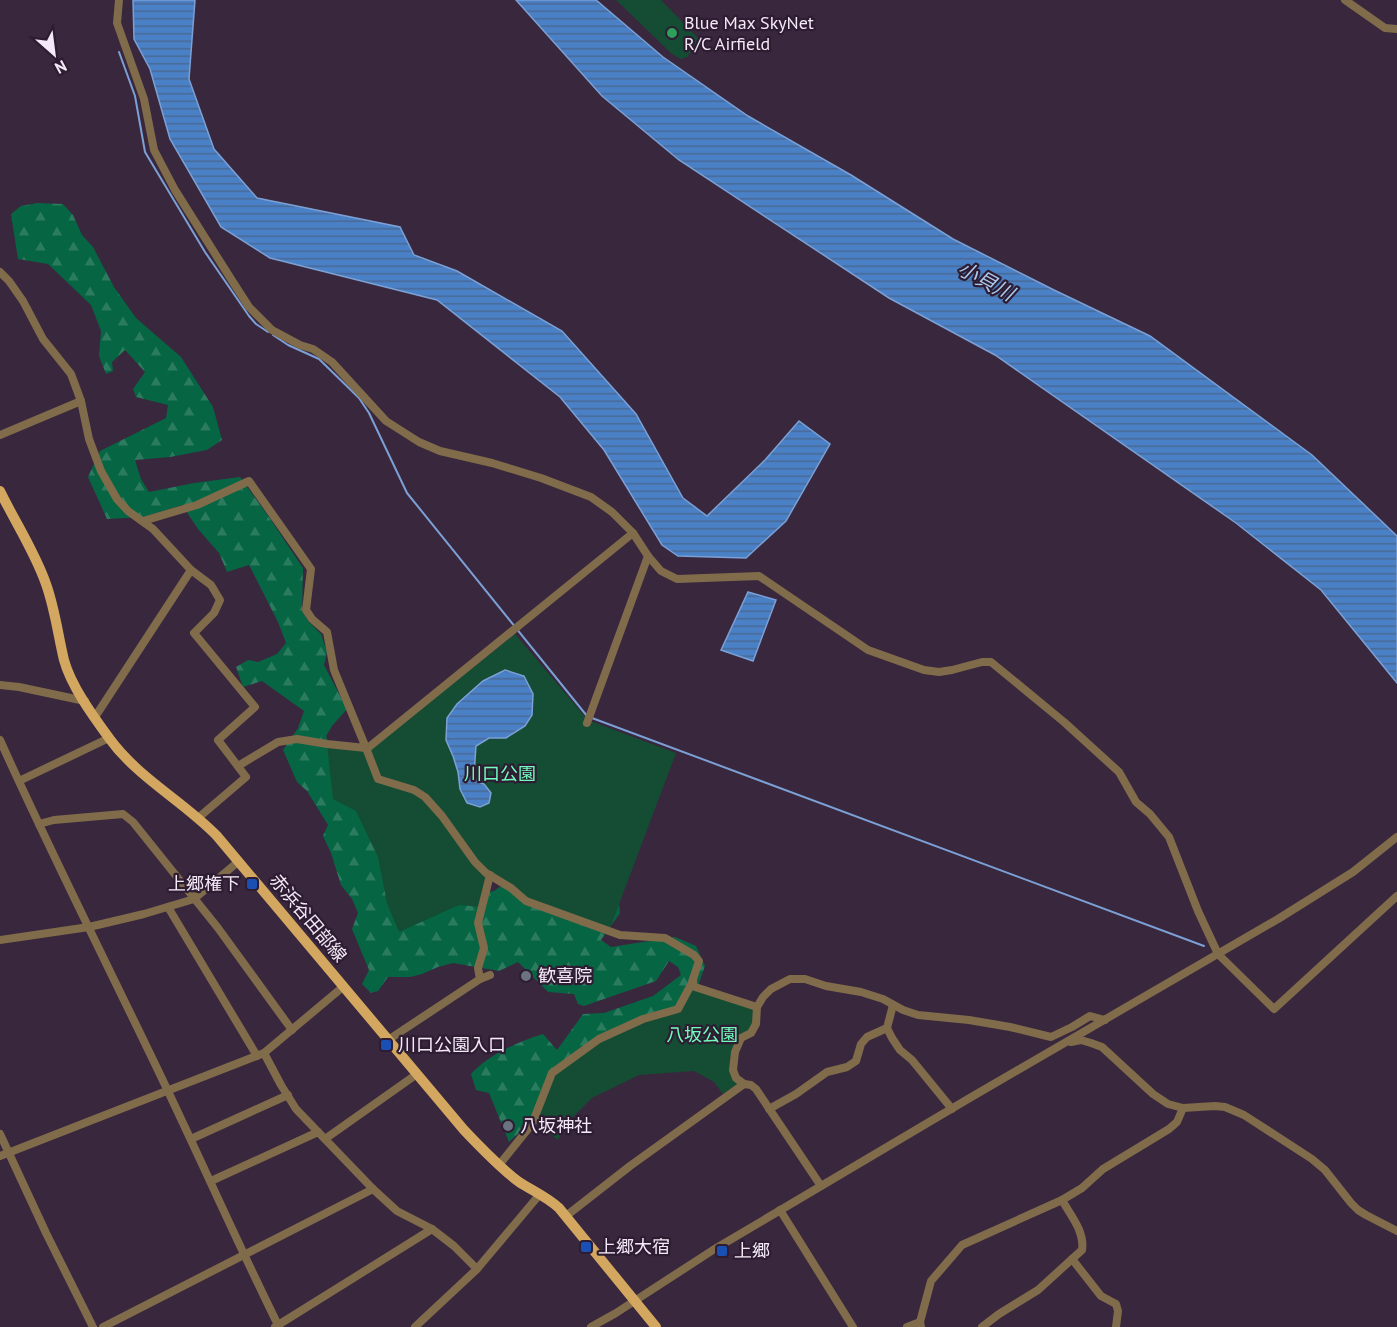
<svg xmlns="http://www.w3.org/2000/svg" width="1397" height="1327" viewBox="0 0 1397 1327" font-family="'PT Sans','Noto Sans JP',sans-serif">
	<defs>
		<pattern id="forest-firs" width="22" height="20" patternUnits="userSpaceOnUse" patternTransform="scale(1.5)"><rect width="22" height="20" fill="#066543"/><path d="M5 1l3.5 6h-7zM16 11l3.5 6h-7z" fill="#2b7b5f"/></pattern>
		<pattern id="water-rules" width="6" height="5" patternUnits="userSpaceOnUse" patternTransform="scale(1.5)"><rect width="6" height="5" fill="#4980c6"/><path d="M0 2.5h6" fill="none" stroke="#496994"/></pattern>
	</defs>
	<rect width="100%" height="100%" fill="#38273d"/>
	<path fill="url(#forest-firs)" d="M37 203 63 204 73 215 82 235 93 247 114 287 136 318 181 357 213 407 222 440 207 450 170 457 135 460 141 479 149 492 194 483 240 477 269 517 303 568 302 611 308 621 321 634 327 652 324 665 347 709 332 726 326 736 333 755 480 894 494 891 513 877 619 903 620 913 601 940 611 947 675 937 696 946 705 966 694 997 548 1106 509 1142 489 1093 476 1090 471 1074C489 1054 518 1042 543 1034L557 1050 583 1014 604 1013 653 996 681 975 678 967 669 961 656 981 584 1006 578 1004 574 994 548 992 518 962 499 971 453 963 438 967 422 974 410 977H388L378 991 371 993 362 984 369 970 352 929 358 913 352 899 341 885 331 853 323 836 328 825 307 791 297 782 283 750 298 728 304 711 262 681 243 687 236 667 248 660 258 662 277 654 286 643 278 622 249 565 227 572 219 553 198 529 182 505 144 517 107 519 88 477 100 451 166 418 168 405 136 397 133 389 145 372 125 350 112 362 113 371 106 374 99 356 101 331 91 305 48 264 18 259 11 214 21 206Z"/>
	<g fill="#154c34">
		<polygon points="616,0 661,0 700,40 687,57 681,59 672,54"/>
		<polygon points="515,634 588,720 676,753 609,931 543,907 486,873 482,907 459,905 399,932 387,903 378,857 356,811 333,799 327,744 367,751"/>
		<polygon points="692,982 757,1007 756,1024 733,1050 738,1084 723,1094 714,1082 694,1071 639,1075 592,1098 569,1121 558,1140 533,1121 552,1076 599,1040 678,1009"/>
	</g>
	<g fill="url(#water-rules)" stroke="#7ca0d5" stroke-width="1.5">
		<polygon points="133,0 195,0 189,79 214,149 257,198 400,227 414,255 457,271 562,331 636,414 683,498 707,516 765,460 799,421 830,444 786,521 746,558 678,556 662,545 604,450 560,397 437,300 270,258 221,227 170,139 150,69 134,39"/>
		<polygon points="516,0 596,0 663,57 748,116 851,175 953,239 1054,290 1150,336 1312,455 1397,536 1397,683 1321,590 1236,523 995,355 889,298 679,160 602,96"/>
		<polygon points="748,592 776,600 753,661 721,650"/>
		<polygon points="505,670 524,676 533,694 532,715 525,726 506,738 489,738 476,746 474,774 477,782 484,784 491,793 489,803 480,807 467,803 460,789 458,772 453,756 446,740 447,718 457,704 483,681"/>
	</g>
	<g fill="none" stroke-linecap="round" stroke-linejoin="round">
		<g stroke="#7ca0d5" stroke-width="2">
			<polyline points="119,52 135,96 145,152 205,252 249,316 256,324 268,332"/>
			<polyline points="273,335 288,345 319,359 359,398 369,413 407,493 587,716"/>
			<polyline points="592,718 1204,946"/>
		</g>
		<g stroke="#806b4a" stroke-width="8">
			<polyline points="119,0 117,23 144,99 154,150 175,190 231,279 249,307 272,330 300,345 313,349 332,362 386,421 419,442 440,451 492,463 541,478 591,497 612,512 633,533 648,556 661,571 677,579 759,576 868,650 924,670 939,672 952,670 982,662 991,662 1064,722 1119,772 1136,802 1150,814 1169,837 1198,911 1218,954 1274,1009 1397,896"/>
			<polyline points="1345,0 1385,28 1397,29"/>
			<polyline points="0,272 9,281 23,301 43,339 71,374 81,401 89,439 101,471 117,499 128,511 153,529 191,570 211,585 220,600 214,613 194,633 255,707 218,740 246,777 198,818"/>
			<polyline points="0,435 81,401"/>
			<polyline points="143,521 197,505 249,481 311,569 306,610 312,619 327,632 334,670 366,748 369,747 633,533"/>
			<polyline points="0,685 19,687 85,701"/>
			<polyline points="95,717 191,570"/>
			<polyline points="587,723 648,556"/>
			<path d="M0 740C49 849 103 956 155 1064 197 1151 236 1240 279 1327"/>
			<polyline points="238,766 278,742 297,739 327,744 366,748 378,779 414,790 425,797 442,816 475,862 486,873 511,888 526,901 620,935 665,938 694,955 699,961 692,982 695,987 757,1007"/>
			<polyline points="19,781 109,738"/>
			<polyline points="39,824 54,820 123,814 133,822 218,928 292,1030"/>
			<polyline points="168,907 257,1056"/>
			<polyline points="0,940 89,927 144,914 194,899 239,861"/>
			<polyline points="480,979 478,968 484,948 478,923 490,875"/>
			<polyline points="893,1005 887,1028 892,1038 900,1050 912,1060 952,1109"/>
			<polyline points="388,1040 480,979 490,975"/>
			<polyline points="1071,1042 1081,1040 1091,1043 1102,1047 1153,1094 1168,1104 1183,1108 1215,1106 1225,1107 1244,1115 1312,1159 1325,1170 1351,1203 1358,1210 1366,1215 1397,1231"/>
			<polyline points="264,1053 281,1085 296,1109 373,1189 397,1211 432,1229 454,1246 477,1269"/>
			<polyline points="769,1109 796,1094 827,1072 847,1067 856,1061 861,1044 867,1037 887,1028"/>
			<polyline points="0,1134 46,1233 93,1327"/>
			<polyline points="191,1139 288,1095"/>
			<polyline points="325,1139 417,1074"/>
			<polyline points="0,1156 264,1053 344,986"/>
			<polyline points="499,1165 532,1124 552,1073 599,1039 643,1019 678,1009 693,981"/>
			<polyline points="211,1181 318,1132"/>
			<polyline points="821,1186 756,1089 751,1085 744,1084 736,1078 733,1070 735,1052 741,1038 751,1033 756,1024 757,1007 763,997 771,989 790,979 805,979 826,986 861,992 883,999 903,1010 918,1015 969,1020 1010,1027 1051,1037 1072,1027 1090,1016 1105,1020"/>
			<polyline points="780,1210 853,1327"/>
			<polyline points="566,1216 630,1166 744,1084"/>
			<polyline points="1072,1259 1101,1296 1116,1304 1118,1311 1116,1327"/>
			<polyline points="103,1327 373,1189"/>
			<polyline points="275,1327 432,1229"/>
			<polyline points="415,1327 477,1269 540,1194"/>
			<polyline points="591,1327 616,1313 713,1250 968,1099 1278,919 1353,872 1397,837"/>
			<polyline points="907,1327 920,1322"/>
			<polyline points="921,1327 920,1322 931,1281 962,1245 1062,1200 1082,1188 1103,1169 1169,1129 1177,1122 1183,1108"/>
			<path d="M982 1327 999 1314 1038 1290 1082 1250C1085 1232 1071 1216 1062 1200"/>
		</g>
		<path stroke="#d3a75f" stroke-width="10" d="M0 491C15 522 35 552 46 584 55 609 58 635 64 660 71 686 93 716 109 738 138 778 183 801 217 836L464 1130C481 1148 499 1167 519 1182 533 1191 547 1197 559 1208L656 1327"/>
	</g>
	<circle fill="#2e9e5b" stroke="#2e1d32" stroke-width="2" cx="672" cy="33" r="6"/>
	<g fill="#1a4fb4" stroke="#2e1d32" stroke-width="2">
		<rect x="246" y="878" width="12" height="12" rx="3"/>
		<rect x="380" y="1039" width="12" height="12" rx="3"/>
		<rect x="580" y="1241" width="12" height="12" rx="3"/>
		<rect x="716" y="1245" width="12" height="12" rx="3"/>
	</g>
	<g fill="#6b7280" stroke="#2e1d32" stroke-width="2">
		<circle cx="526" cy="976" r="6"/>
		<circle cx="508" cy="1126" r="6"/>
	</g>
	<g text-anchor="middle" stroke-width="4.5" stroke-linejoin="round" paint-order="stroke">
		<g font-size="18" fill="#f4e9f7" stroke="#2e1d32" text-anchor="start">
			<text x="684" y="29">Blue Max SkyNet<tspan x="684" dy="21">R/C Airfield</tspan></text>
			<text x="240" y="890" text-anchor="end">上郷権下</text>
			<text x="538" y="982">歓喜院</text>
			<text x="398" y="1051">川口公園入口</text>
			<text x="520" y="1132">八坂神社</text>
			<text x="598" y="1253">上郷大宿</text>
			<text x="734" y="1257">上郷</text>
		</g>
		<g font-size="18" fill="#71fdbc" stroke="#2e1d32">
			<text x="500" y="780">川口公園</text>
			<text x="702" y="1041">八坂公園</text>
		</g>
		<g font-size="18" fill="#f4e9f7" stroke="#2e1d32">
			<text transform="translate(308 918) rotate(50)" y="6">赤浜谷田部線</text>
		</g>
		<g font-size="20" font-style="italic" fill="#acc9ee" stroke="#2e1d32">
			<text transform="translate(986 281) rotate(28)" y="7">小貝川</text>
		</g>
	</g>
	<g transform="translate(54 54) rotate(152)" stroke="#2e1d32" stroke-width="4.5" paint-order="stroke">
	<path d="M0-4.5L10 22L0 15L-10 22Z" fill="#f4e9f7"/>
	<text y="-9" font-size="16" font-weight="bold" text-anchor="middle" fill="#f4e9f7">N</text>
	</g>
</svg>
